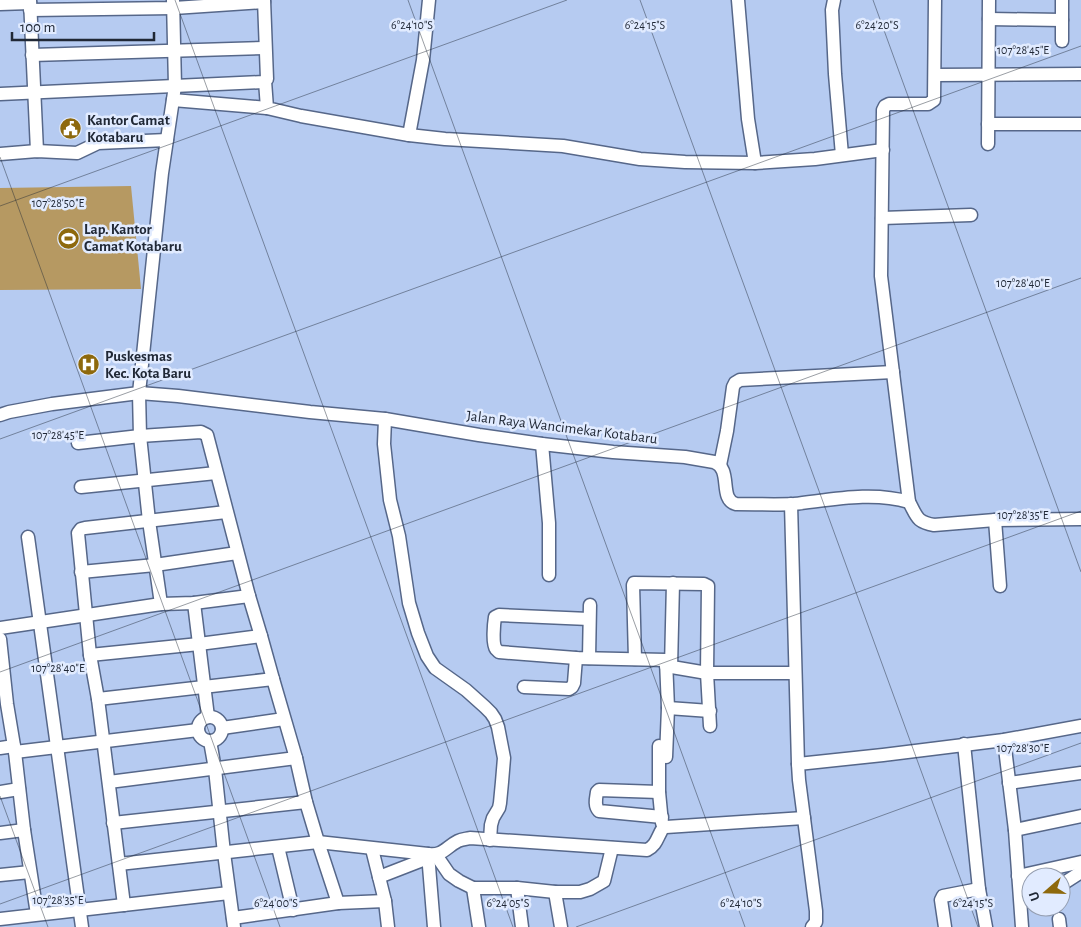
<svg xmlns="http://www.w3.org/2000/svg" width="1081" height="927" viewBox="0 0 1081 927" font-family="'Alegreya Sans',sans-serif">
	<rect width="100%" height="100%" fill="#b6cbf1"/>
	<polygon fill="#b69962" points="131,186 141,289 0,290 0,188"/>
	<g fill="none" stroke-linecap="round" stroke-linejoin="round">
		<defs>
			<g id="minor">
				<polyline points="30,0 37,151"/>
				<polyline points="738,0 748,119 755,163 815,159 883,150"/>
				<polyline points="834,0 832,10 835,74 842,155"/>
				<polyline points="0,4 30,3"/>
				<polyline points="30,10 174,8 264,2"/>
				<polyline points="989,19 1062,20"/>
				<polyline points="1062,41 1062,0"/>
				<polyline points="32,55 265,48"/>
				<polyline points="935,75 1081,74"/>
				<polyline points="265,81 267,108 301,116 409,135 445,139 563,146 640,159 685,162 755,163"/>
				<polyline points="0,94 263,82 267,79 264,0"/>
				<polyline points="173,100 267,108"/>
				<polyline points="988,124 1081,124"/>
				<polyline points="409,135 423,60 429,0"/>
				<polyline points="988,144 989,0"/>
				<polyline points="0,154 37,151 77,153 98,143 167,140"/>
				<polyline points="882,218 971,215"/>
				<path d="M0 415 9 412 52 404 139 393 178 396 310 412 385 419 479 435 542 444 613 452 685 457 714 462C733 469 718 499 736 504 755 504 775 505 794 504 831 500 872 491 909 502 917 516 916 522 934 525L995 520 1081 519"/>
				<polyline points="385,419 384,444 390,500 399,536 409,603 418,633 427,656 435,668 466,690 485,707 491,713 495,719 498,727 504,758 502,782 500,803 499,808 493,818 491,825 490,840"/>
				<polyline points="78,443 140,436 201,432 207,435 249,596 261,636 273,679 296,758 306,802 318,842 338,903"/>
				<polyline points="542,444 549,523 549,575"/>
				<polyline points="720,465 727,431 733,387 735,383 740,380 893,372"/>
				<polyline points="81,487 216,473"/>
				<polyline points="909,502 881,276 883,110 885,106 889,104 928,104 934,100 935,0"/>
				<polyline points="791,504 798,764"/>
				<polyline points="995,520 1000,586"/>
				<polyline points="28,537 82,927"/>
				<polyline points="81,572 155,565 237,553"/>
				<polyline points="194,603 208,717"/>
				<polyline points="161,604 149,521 140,436 139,393 162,173 175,86 173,0"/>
				<path d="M589 619 499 615 495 617C494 623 492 644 496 649 497 650 498 651 499 652L576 658 666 660 668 708 666 757"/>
				<polyline points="0,628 161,604 194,603 249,596"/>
				<polyline points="0,639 7,704 15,752 24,830 37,914"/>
				<polyline points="90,655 199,644 261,636"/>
				<polyline points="589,658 590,605"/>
				<polyline points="635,659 633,585 634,583 704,584 708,586 707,673 710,726"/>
				<polyline points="666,666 707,673 795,673"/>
				<polyline points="671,667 673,583"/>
				<polyline points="524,687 569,689 572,687 574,683 576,658"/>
				<polyline points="98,699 273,679"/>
				<polyline points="668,708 710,711"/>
				<circle cx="210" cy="729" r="12"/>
				<polyline points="222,728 284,719"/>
				<polyline points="1004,740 1015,830 1022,927"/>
				<polyline points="210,741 215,769 224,853 234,927"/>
				<polyline points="964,744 979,889 986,927"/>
				<polyline points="659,746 659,792 662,823"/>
				<polyline points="0,748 14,746"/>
				<polyline points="15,752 198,730"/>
				<polyline points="109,782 296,758"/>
				<polyline points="1009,783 1081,773"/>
				<polyline points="0,792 19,789"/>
				<path d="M659 792 599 790 597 792C596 798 594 806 599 811L662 817"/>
				<polyline points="113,823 306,802"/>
				<polyline points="1015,830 1081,816"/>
				<polyline points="0,833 24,830"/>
				<polyline points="278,847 293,910"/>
				<polyline points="372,849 385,901 388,927"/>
				<path d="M428 854C443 856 446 847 458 841 462 839 466 839 470 838L647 850C657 845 657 837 663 828L666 827 804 818"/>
				<polyline points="436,855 449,874 459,881 473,888 517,888 555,892 580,892 590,889 604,881 612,848"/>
				<polyline points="119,864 318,842 428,854 434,927"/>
				<polyline points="0,875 30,872"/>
				<polyline points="1018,876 1081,862"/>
				<polyline points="379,877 428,858"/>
				<polyline points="1061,885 1081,872"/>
				<polyline points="473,888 479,927"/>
				<polyline points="517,888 522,927"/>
				<polyline points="555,892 561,927"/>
				<polyline points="124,905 98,699 90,655 78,533 81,529 85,528 226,512"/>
				<polyline points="233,918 338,903 385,901"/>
				<polyline points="0,919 229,893"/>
				<polyline points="1059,919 1060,927"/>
				<polyline points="812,927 816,922 816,911 799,780 798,764 883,755 1004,740 1081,726"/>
				<polyline points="945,927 941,900 943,896 979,889"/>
			</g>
		</defs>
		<use href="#minor" stroke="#566789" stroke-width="15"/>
		<use href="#minor" stroke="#fff" stroke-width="12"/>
	</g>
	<path fill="none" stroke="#202836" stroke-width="1" stroke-opacity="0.45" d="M175 0 513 927M408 0 745 927M640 0 978 927M873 0 1081 572M0 157 280 927M0 206 567 0M0 439 1081 46M0 672 1081 278M0 796 48 927M0 904 1081 511M576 927 1081 743"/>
	<defs>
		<symbol id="civic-disc" viewBox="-11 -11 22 22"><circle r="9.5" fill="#8e690d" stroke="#e1ebff"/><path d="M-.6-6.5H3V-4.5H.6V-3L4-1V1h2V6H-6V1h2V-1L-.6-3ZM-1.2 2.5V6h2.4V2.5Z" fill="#fff"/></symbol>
		<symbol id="stadium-disc" viewBox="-11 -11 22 22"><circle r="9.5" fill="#8e690d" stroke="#e1ebff"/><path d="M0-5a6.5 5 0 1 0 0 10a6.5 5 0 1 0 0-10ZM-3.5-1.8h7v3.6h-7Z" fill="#fff"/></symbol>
		<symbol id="hospital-disc" viewBox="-11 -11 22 22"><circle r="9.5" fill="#8e690d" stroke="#e1ebff"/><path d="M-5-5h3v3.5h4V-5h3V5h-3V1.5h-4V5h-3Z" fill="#fff"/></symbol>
	</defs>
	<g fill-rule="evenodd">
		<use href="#civic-disc" x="58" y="116" width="25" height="25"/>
		<use href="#stadium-disc" x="56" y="226" width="25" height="25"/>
		<use href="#hospital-disc" x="76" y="352" width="25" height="25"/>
	</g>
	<g text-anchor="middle" stroke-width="5" stroke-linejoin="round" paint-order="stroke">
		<g font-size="15" font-weight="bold" fill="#202836" stroke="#e1ebff" text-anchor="start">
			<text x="87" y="125">Kantor Camat<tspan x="87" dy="17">Kotabaru</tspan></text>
			<text x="84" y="234">Lap. Kantor<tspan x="84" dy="17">Camat Kotabaru</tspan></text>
			<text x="105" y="361">Puskesmas<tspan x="105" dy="17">Kec. Kota Baru</tspan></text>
		</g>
		<g font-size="15" fill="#202836" stroke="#e1ebff">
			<text transform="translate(562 427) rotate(7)" y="5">Jalan Raya Wancimekar Kotabaru</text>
		</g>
	</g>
	<g font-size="12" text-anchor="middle" fill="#202836" stroke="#e1ebff" stroke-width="5" stroke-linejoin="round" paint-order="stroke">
		<text x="412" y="29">6°24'10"S</text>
		<text x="645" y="29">6°24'15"S</text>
		<text x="877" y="29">6°24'20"S</text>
		<text x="1023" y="54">107°28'45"E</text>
		<text x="58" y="207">107°28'50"E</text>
		<text x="1023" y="287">107°28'40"E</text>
		<text x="58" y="439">107°28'45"E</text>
		<text x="1023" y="519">107°28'35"E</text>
		<text x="58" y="672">107°28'40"E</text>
		<text x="1023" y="752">107°28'30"E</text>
		<text x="58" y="904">107°28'35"E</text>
		<text x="276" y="907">6°24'00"S</text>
		<text x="508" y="907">6°24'05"S</text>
		<text x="741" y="907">6°24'10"S</text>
		<text x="973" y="907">6°24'15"S</text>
	</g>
	<g transform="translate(1046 892) rotate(250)"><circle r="24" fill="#e1ebff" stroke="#949daf"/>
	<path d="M0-4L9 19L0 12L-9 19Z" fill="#8e690d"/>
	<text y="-8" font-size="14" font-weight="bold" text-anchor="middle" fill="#202836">U</text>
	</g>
	<path d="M12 32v8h142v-8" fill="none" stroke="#202836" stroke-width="2.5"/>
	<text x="20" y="32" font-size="15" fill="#202836" stroke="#e1ebff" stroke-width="4" paint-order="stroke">100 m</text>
</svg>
